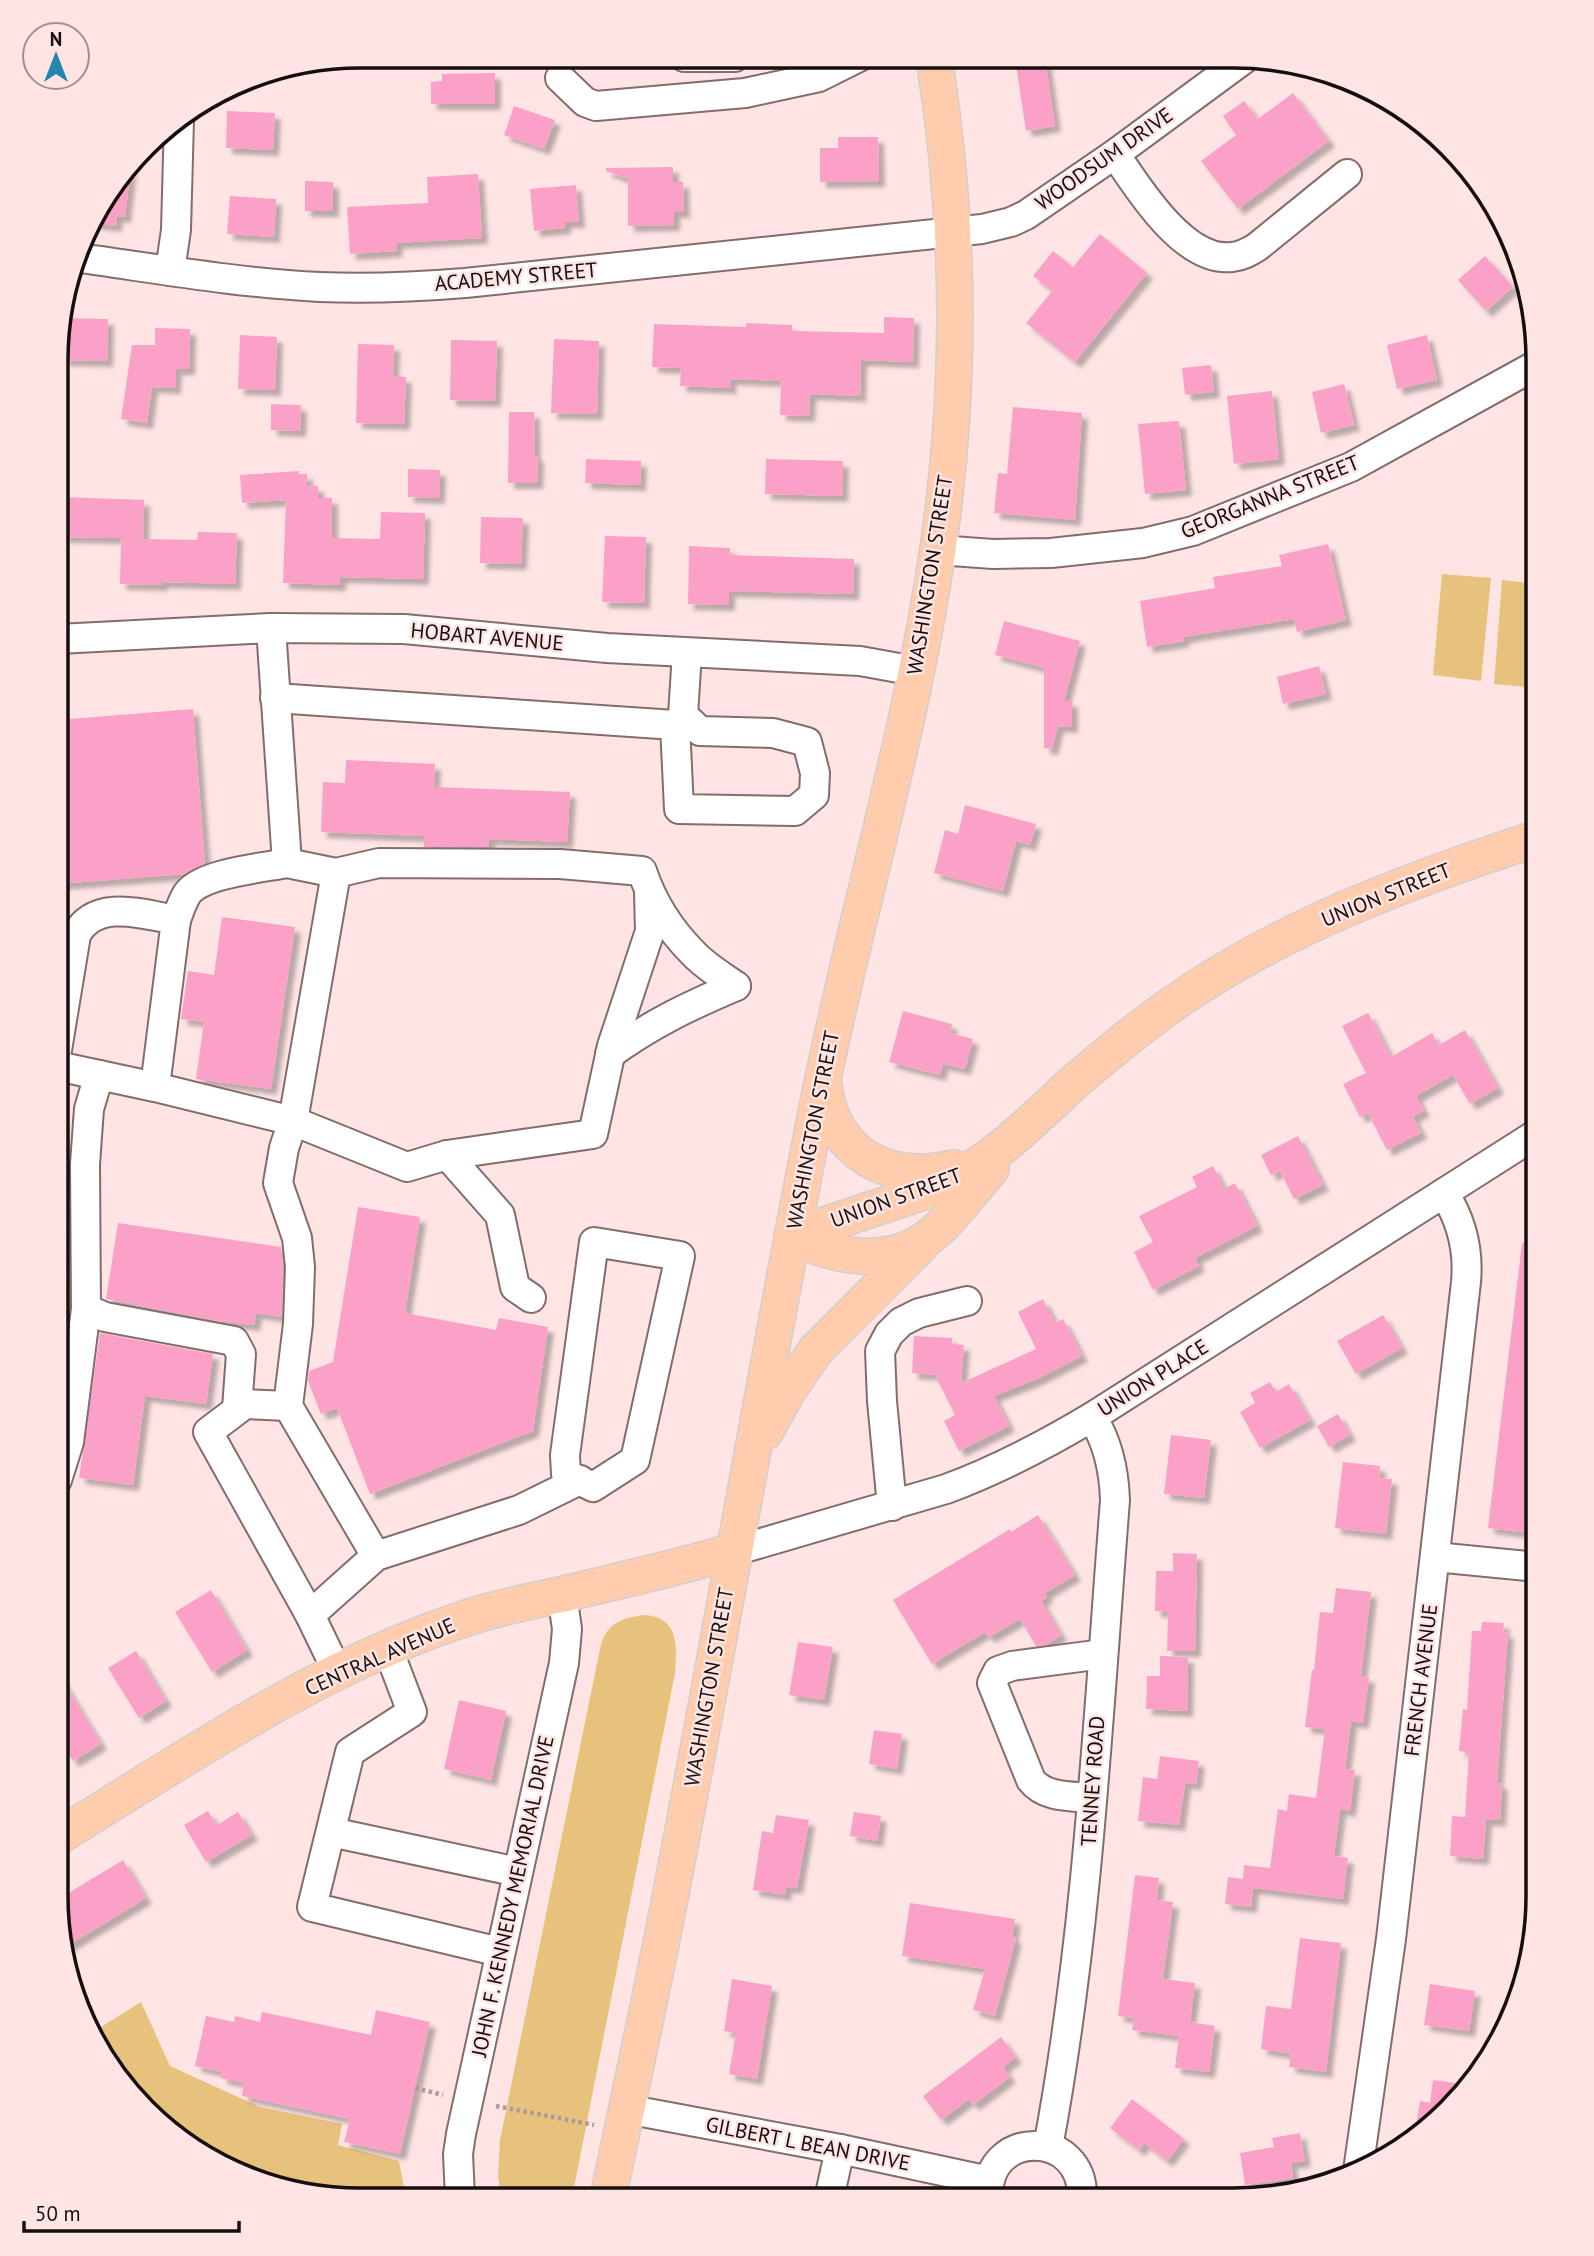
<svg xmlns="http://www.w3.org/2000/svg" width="1594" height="2256" viewBox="0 0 1594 2256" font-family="'PT Sans',sans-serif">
	<defs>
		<filter id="shadow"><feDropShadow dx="6" dy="6" stdDeviation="2" flood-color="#0004"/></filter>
	</defs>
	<rect width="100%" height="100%" fill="#fee5e3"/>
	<g fill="#e7c27d">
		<polygon points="1442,574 1491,578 1481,681 1433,675"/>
		<polygon points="1502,580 1538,584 1538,688 1494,684"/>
		<path d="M644 1615C679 1617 677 1646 675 1673L572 2198H501L498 2175 500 2140 601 1644C608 1622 623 1618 644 1615Z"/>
		<polygon points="141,2002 170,2066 260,2107 342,2124 338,2145 399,2161 406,2198 321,2197 191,2149 131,2096 90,2034"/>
	</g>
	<g fill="#fba1c8" filter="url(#shadow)">
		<polygon points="1015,58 1045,58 1055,126 1026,131"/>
		<polygon points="495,73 495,104 431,104 431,82 442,81 442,74"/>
		<polygon points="1293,93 1329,141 1238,209 1201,161 1236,135 1223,116 1244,101 1258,119"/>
		<polygon points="514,106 555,120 544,149 504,135"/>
		<polygon points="227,111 275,113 273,150 226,148"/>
		<polygon points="838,137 878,137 879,181 820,182 820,148 838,148"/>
		<polygon points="131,166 125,217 117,216 116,226 91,223 96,208"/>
		<polygon points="673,167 673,182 683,182 684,212 674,212 674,225 628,226 628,180 631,180 606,171 606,168"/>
		<polygon points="478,174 482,238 396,243 397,251 350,254 347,207 428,203 427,177"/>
		<polygon points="305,181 333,182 333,211 305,211"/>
		<polygon points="576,185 579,222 565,222 565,228 534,231 530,189"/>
		<polygon points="230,196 276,199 274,237 227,234"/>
		<polygon points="1100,234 1147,273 1075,362 1026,323 1052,291 1033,276 1053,251 1073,267"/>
		<polygon points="1485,256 1513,287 1486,311 1458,280"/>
		<polygon points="884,317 914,318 913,362 861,360 860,396 810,394 809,416 780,415 781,381 730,379 731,388 680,386 681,368 652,367 654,324 746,327 746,323 792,325 792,331 884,333"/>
		<polygon points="64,318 108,319 107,361 63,360"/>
		<polygon points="155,328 190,329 189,369 176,369 175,388 152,387 147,423 121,419 132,345 155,345"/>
		<polygon points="240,335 277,337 275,390 238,389"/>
		<polygon points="1427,335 1437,380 1397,389 1387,345"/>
		<polygon points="554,339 599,341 597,414 551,413"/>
		<polygon points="451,340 497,341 495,401 450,400"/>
		<polygon points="358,344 394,345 393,376 406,377 404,424 356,423"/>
		<polygon points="1211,365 1214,392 1185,395 1182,368"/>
		<polygon points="1344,384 1354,425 1321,433 1312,392"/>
		<polygon points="1272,391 1279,459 1234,464 1227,396"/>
		<polygon points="271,404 301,405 300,431 271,430"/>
		<polygon points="1013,407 1082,413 1075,520 994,513 998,473 1007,474"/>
		<polygon points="509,412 534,412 535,456 538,456 537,483 508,483"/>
		<polygon points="1179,421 1186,490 1145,494 1138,424"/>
		<polygon points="586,459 641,461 640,485 585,483"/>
		<polygon points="766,459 843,461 842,496 765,494"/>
		<polygon points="408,469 440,470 439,498 408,497"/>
		<polygon points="299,471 299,474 307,474 307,485 318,486 318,498 332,498 332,538 380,539 381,512 425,513 423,579 340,577 340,585 283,583 286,500 242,503 240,475"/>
		<polygon points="61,497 144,500 143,539 197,540 198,532 237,533 235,584 162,582 162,585 120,584 121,538 63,537"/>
		<polygon points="481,517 523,518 521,564 480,563"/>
		<polygon points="605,536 646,537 644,603 602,602"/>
		<polygon points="1328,544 1346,620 1297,632 1294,619 1183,637 1184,641 1147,647 1140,601 1215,588 1213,577 1282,566 1279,555"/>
		<polygon points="689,546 730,548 730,555 854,559 853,594 729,591 729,605 688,604"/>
		<polygon points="1004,621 1080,641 1064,701 1072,701 1072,727 1058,726 1052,749 1044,748 1044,668 995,655"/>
		<polygon points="1319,666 1326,694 1283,704 1277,677"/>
		<polygon points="193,709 205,864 184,874 58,884 58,720"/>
		<polygon points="346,760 435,764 434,787 570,792 567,842 489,839 489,847 424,847 424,836 321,832 323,782 345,783"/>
		<polygon points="965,805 1036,824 1030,845 1016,841 1003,891 934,873 945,830 958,834"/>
		<polygon points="222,917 295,927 271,1089 196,1079 204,1022 181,1019 188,971 214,975"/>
		<polygon points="903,1011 952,1024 950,1033 973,1039 965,1069 943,1064 940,1075 889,1062"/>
		<polygon points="1368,1013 1391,1057 1432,1033 1439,1045 1465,1030 1498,1088 1470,1104 1453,1075 1416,1096 1424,1111 1413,1116 1421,1133 1387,1150 1368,1113 1360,1117 1343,1084 1366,1073 1342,1026"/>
		<polygon points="1298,1136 1323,1185 1294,1199 1280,1171 1271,1175 1261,1155"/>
		<polygon points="1213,1166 1224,1189 1235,1183 1257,1226 1195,1258 1199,1266 1153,1290 1134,1252 1153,1242 1139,1216 1197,1187 1192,1177"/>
		<polygon points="358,1207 420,1217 405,1313 496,1330 499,1318 548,1327 533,1431 370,1494 337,1408 321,1414 308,1381 309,1371 333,1362"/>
		<polygon points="118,1223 281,1247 283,1268 282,1317 256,1313 254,1325 218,1321 106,1299"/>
		<polygon points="1522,1243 1538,1244 1537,1534 1488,1528"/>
		<polygon points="1043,1299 1055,1323 1063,1319 1082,1356 1039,1378 994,1396 1009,1426 959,1451 944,1421 955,1415 935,1375 912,1373 914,1336 952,1338 952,1344 964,1345 961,1383 1036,1349 1018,1312"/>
		<polygon points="1383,1315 1402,1348 1356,1374 1337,1341"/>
		<polygon points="100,1333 213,1354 206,1404 145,1396 133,1485 79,1478"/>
		<polygon points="1270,1382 1276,1392 1289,1384 1310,1420 1260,1448 1240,1412 1255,1403 1250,1393"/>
		<polygon points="1338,1414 1350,1435 1329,1447 1317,1426"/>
		<polygon points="1171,1435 1211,1440 1204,1498 1164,1494"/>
		<polygon points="1343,1462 1380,1466 1379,1478 1392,1479 1386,1534 1335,1528"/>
		<polygon points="1038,1515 1075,1575 1045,1593 1047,1597 1041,1601 1061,1635 1046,1645 1036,1646 1020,1619 989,1637 985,1632 932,1664 893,1600 1010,1529 1011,1532"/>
		<polygon points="1173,1553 1197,1554 1195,1651 1167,1651 1168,1612 1155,1611 1156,1571 1173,1571"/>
		<polygon points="1336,1588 1371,1592 1361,1676 1369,1677 1363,1723 1351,1721 1345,1769 1355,1770 1350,1811 1340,1809 1334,1856 1348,1858 1343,1899 1253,1888 1251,1907 1225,1904 1228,1877 1243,1879 1244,1865 1270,1868 1278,1809 1287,1811 1289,1794 1316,1798 1325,1729 1305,1727 1312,1670 1314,1670 1320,1612 1333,1613"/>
		<polygon points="211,1590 247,1650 212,1672 175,1612"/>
		<polygon points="1482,1622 1504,1623 1503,1632 1508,1633 1497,1783 1502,1784 1500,1820 1486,1820 1483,1859 1450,1856 1452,1816 1465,1817 1469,1752 1459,1751 1463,1709 1467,1710 1472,1631 1481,1631"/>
		<polygon points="798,1642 833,1647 824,1700 789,1695"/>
		<polygon points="136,1651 166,1701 139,1718 108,1668"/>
		<polygon points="1160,1656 1188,1657 1187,1711 1146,1709 1147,1676 1160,1676"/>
		<polygon points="56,1670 101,1744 73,1761 56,1733"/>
		<polygon points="459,1700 506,1711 491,1780 444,1769"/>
		<polygon points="874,1730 902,1734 897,1769 869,1764"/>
		<polygon points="1160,1756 1199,1761 1196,1784 1185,1783 1179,1825 1138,1821 1143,1777 1157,1779"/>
		<polygon points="208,1811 217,1825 238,1812 252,1835 206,1862 184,1825"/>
		<polygon points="854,1812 881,1816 877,1841 850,1836"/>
		<polygon points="776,1815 809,1820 797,1888 786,1887 785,1895 753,1890 762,1831 773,1833"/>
		<polygon points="123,1860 146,1898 67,1946 57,1900"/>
		<polygon points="1135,1875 1159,1878 1157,1900 1173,1902 1163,1979 1195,1983 1190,2022 1215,2026 1209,2072 1175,2068 1179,2036 1132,2030 1134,2018 1118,2016"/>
		<polygon points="910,1903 1015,1919 1012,1937 1016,1938 995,2016 973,2010 985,1969 902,1956"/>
		<polygon points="1300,1938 1341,1943 1326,2072 1289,2067 1291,2054 1261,2049 1266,2006 1291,2009"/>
		<polygon points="732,1979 772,1986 757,2079 729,2074 736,2033 724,2031"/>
		<polygon points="1430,1984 1475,1991 1469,2031 1424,2025"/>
		<polygon points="376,2010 430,2022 400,2154 344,2142 350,2119 242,2096 244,2083 221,2078 222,2072 195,2066 206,2016 234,2022 235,2016 260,2022 262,2012 371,2035"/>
		<polygon points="1001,2037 1016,2057 1003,2067 1010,2077 973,2105 969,2099 941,2120 923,2096"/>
		<polygon points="1433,2080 1469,2085 1434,2125 1414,2138 1420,2101 1430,2103"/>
		<polygon points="1132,2099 1184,2139 1167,2161 1144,2143 1139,2150 1110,2128"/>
		<polygon points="1300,2133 1305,2161 1291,2163 1293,2178 1245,2185 1240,2153 1274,2147 1272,2138"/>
	</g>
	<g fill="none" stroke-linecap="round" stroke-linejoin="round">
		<defs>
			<g id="minor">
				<polyline points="684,57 735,57"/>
				<polyline points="560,78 585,102 596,106 745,93 819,77 859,57"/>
				<path d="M1115 154C1138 188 1184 263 1232 257 1242 256 1249 252 1257 247L1347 174"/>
				<path d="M80 258C159 269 239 283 320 287 368 289 416 287 465 283L982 229 1011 222 1026 215 1115 154 1244 59"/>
				<polyline points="170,271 176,230 179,120"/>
				<polyline points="938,550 993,554 1051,553 1143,543 1193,531 1351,467 1538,364"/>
				<polyline points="271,628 287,863 336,873 293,1121 407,1167 447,1155 593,1134 612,1046 650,931 649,892"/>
				<polyline points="58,639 271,628 404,629 607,648 860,661 915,671"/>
				<polyline points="275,698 675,725 679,809 795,811 814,795 815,773 807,742 773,733 700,731 683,715 687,653"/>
				<path d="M336 873 379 863 560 864 642 871C652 901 670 930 693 953 705 966 722 976 736 986"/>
				<path d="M176 920C179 912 182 902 187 894 202 873 262 868 287 863"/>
				<path d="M57 1050 76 935C95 898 143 914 176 920L155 1087"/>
				<path d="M610 1054C651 1024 689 1006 736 986"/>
				<polyline points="57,1066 155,1087 293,1121 284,1148 278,1183 297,1238 300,1267 298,1324 288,1406 376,1556"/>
				<polyline points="447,1155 500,1215 515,1287 531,1298"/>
				<polygon points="594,1242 680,1256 635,1460 593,1487 566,1474 565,1455"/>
				<polyline points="86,1309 105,1317 234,1341 241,1354 237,1409"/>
				<polyline points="288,1406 245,1404 208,1432 310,1615 338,1673"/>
				<polyline points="57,1480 69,1442 86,1309 85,1164 89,1109 99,1075"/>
				<polyline points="892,1506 882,1401 880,1351 889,1334 901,1322 919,1313 967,1301"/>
				<path d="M734 1551 946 1489C998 1470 1045 1445 1092 1417L1538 1133"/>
				<polyline points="1435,1557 1537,1567"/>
				<polyline points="310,1615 376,1556 519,1510 580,1480"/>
				<polyline points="388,1649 412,1712 350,1752 312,1907 500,1952"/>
				<path d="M1092 1798C1070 1796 1045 1798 1031 1780L992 1683 998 1671 1012 1666 1103 1654"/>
				<polyline points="331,1832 518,1872"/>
				<polyline points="626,2109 840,2149 989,2181"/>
				<path d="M1048 2147C1088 1933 1098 1716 1115 1500 1114 1470 1108 1442 1092 1417"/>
				<path d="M1358 2171 1391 1939 1466 1282C1469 1249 1462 1221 1444 1193"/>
				<polyline points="460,2198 458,2154 461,2134 564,1663 567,1629 562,1594"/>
				<polyline points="829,2199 840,2149"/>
				<path d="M989 2199C982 2129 1086 2127 1082 2200"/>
			</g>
			<g id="major">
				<path d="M824 1086C834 1156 888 1183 954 1168"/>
				<path d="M792 1236 932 1189C987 1167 1028 1125 1071 1085 1102 1058 1134 1032 1167 1008 1277 929 1409 880 1538 838"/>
				<path d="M792 1236C834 1257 888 1268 929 1237 951 1220 972 1190 991 1169"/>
				<polyline points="765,1432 789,1389 816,1350 921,1245"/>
				<path d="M56 1838C180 1762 314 1670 452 1623 487 1610 523 1603 559 1595 618 1581 677 1568 734 1551"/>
				<path d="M608 2198C630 2091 654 1984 674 1877 724 1619 767 1361 818 1103 855 917 911 735 938 548 962 385 960 220 934 58"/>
			</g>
		</defs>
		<use href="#minor" stroke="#836d6c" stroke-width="32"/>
		<use href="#major" stroke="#d1cfcf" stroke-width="38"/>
		<g stroke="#ad9a98" stroke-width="4.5" stroke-dasharray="3.5 3.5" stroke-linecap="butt">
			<polyline points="415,2088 443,2095"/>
			<polyline points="496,2106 594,2125"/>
		</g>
		<use href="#minor" stroke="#fff" stroke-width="28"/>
		<use href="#major" stroke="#ffcdad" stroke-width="35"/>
	</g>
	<g text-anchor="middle" stroke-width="5" stroke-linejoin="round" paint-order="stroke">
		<g font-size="21" fill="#170f0e" stroke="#fee5e3">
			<text transform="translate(1104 159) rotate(-35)" y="7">WOODSUM DRIVE</text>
			<text transform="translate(516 277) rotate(-5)" y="7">ACADEMY STREET</text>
			<text transform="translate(1270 497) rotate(-22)" y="7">GEORGANNA STREET</text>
			<text transform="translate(930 575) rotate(-81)" y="7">WASHINGTON STREET</text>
			<text transform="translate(487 637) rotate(5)" y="7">HOBART AVENUE</text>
			<text transform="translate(1386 895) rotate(-22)" y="7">UNION STREET</text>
			<text transform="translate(813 1130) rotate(-79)" y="7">WASHINGTON STREET</text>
			<text transform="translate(896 1198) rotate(-20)" y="7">UNION STREET</text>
			<text transform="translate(1153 1378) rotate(-32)" y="7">UNION PLACE</text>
			<text transform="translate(380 1657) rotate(-24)" y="7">CENTRAL AVENUE</text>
			<text transform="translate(1421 1680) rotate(-83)" y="7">FRENCH AVENUE</text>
			<text transform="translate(709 1687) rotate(-80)" y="7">WASHINGTON STREET</text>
			<text transform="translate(1093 1781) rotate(-86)" y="7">TENNEY ROAD</text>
			<text transform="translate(513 1896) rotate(-78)" y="7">JOHN F. KENNEDY MEMORIAL DRIVE</text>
			<text transform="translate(808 2144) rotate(11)" y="7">GILBERT L BEAN DRIVE</text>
		</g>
	</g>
	<path d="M0 0H1594V2256H0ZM360 68H1234A292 292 0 0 1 1526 360V1896A292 292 0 0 1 1234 2188H360A292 292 0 0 1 68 1896V360A292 292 0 0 1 360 68Z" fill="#fee5e3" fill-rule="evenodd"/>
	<path fill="none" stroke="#170f0e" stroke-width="3.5" d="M360 68H1234A292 292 0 0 1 1526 360V1896A292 292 0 0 1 1234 2188H360A292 292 0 0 1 68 1896V360A292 292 0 0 1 360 68Z"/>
	<g transform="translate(56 56)"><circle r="33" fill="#fee5e3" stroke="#a28f8e" stroke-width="2"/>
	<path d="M0-5L12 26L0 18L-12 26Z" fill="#2584b0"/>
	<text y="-10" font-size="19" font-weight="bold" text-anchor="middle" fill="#170f0e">N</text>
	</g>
	<path d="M24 2221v10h215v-10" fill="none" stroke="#170f0e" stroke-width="3.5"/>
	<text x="35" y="2221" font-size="21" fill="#170f0e" stroke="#fee5e3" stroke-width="5" paint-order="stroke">50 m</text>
</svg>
